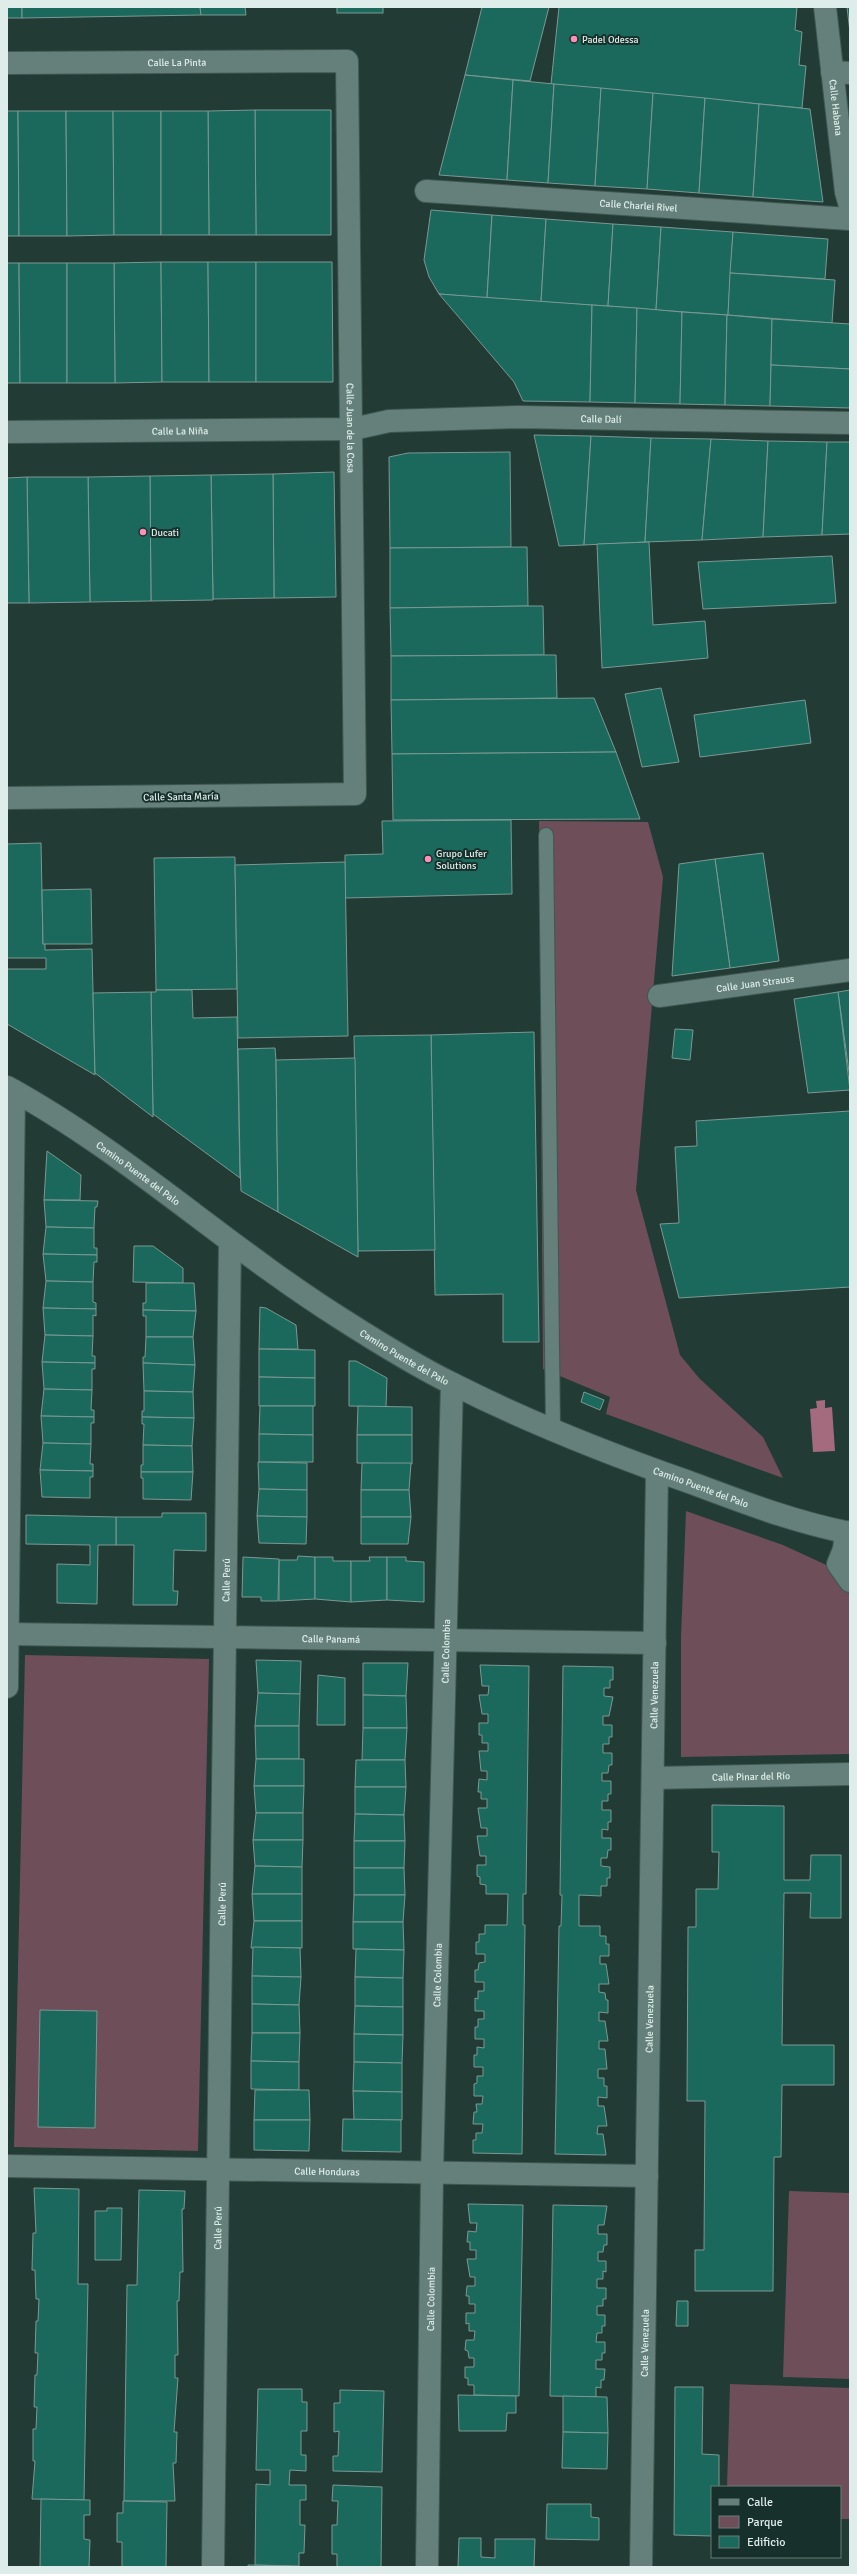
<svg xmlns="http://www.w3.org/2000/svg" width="857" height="2574" viewBox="0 0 857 2574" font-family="Signika,sans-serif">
	<rect width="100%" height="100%" fill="#223b35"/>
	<g fill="#6e4e59">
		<polygon points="539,821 648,822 663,877 636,1190 680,1355 699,1378 763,1437 783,1478 606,1414 610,1397 543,1369"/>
		<polygon points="686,1511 783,1545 835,1569 850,1591 850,1754 681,1757 681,1637"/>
		<polygon points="25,1655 209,1659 198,2151 14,2147"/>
		<polygon points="789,2191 850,2193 850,2379 783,2377"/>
		<polygon points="730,2384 850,2388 850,2519 840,2519 840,2487 727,2487"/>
	</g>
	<polygon fill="#a46b7f" points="825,1400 825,1408 832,1407 835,1451 813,1452 810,1409 817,1408 816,1401"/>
	<g fill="#1a695c" stroke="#7c9892">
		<rect x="7" y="7" width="15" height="11"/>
		<polygon points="22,7 200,7 201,15 22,18"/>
		<polygon points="200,7 245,7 246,15 201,15"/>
		<rect x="337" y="7" width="46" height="6"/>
		<polygon points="482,7 549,7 530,81 465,75"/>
		<polygon points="559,7 797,7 795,30 802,32 799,65 806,66 802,108 551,84"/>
		<polygon points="847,7 850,7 850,32"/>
		<polygon points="465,75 513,80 507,180 439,175"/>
		<polygon points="513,80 554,84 548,183 507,180"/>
		<polygon points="554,84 601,88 595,186 548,183"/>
		<polygon points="601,88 653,93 647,189 595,186"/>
		<polygon points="653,93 705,98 699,193 647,189"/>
		<polygon points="705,98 759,104 753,197 699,193"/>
		<polygon points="759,104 810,109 823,202 753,197"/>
		<polygon points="255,110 331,110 331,235 256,235"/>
		<polygon points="255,110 256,235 209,235 208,111"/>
		<polygon points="7,111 18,111 19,236 7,236"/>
		<polygon points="18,111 66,111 67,236 19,236"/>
		<polygon points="66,111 113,111 114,235 67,236"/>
		<polygon points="113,111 161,111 161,235 114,235"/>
		<polygon points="161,111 208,111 209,235 161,235"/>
		<polygon points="431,210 492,215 487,298 439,294 429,277 424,260"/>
		<polygon points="492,215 546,219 541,302 487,298"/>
		<polygon points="546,219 613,224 608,306 541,302"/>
		<polygon points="613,224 661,227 656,310 608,306"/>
		<polygon points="661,227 733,232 728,315 656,310"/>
		<polygon points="733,232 828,239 825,279 730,273"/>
		<polygon points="161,262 162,382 115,383 114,263"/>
		<polygon points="161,262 208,262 209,382 162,382"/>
		<polygon points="208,262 256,262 256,382 209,382"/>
		<polygon points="256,262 332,262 333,382 256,382"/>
		<polygon points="7,263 19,263 20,383 7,383"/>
		<polygon points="19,263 67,263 67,383 20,383"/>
		<polygon points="67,263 114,263 115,383 67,383"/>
		<polygon points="730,273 835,280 832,323 728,315"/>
		<polygon points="439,294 592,305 590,402 523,401 514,382"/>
		<polygon points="592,305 637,308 635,403 590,402"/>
		<polygon points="637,308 682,312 680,404 635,403"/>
		<polygon points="682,312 727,315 725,405 680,404"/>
		<polygon points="727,315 772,319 770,406 725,405"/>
		<polygon points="772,319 850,324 850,369 771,365"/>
		<polygon points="771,365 850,369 850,408 770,406"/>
		<polygon points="534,435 591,436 584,545 559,546"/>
		<polygon points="591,436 651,438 645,542 584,545"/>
		<polygon points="651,438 711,439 702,540 645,542"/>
		<polygon points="711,439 768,441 763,537 702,540"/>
		<polygon points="768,441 827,442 822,535 763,537"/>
		<polygon points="827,442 850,442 850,534 822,535"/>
		<polygon points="510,452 511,547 390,548 389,457 408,453"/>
		<polygon points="334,472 336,597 274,598 273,474"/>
		<polygon points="273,474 274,598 213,599 211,475"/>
		<polygon points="211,475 213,600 151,601 150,476"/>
		<polygon points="150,476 151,601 90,602 88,477"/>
		<polygon points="27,477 88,477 90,602 29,603"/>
		<polygon points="27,477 29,603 7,603 7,478"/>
		<polygon points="649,542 653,625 705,621 708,658 602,668 597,544"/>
		<polygon points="527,547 528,606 390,608 390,548"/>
		<polygon points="832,556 836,603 703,609 698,562"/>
		<polygon points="528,606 543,606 544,655 391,656 390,608"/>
		<polygon points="544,655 556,655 557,698 391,700 391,656"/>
		<polygon points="661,688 679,762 642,767 625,694"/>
		<polygon points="594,698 616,752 392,754 391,700"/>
		<polygon points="805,700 811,743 700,757 694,715"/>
		<polygon points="616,752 640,819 393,820 392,754"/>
		<polygon points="511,820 512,894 345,898 345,855 383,854 382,821"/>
		<polygon points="41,843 43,944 45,944 45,950 92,949 95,1075 7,1024 7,969 46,969 46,958 7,958 7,844"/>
		<polygon points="763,853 779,961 730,968 715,859"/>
		<polygon points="235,857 237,989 156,990 154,858"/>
		<polygon points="715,859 730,968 672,976 679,864"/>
		<polygon points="345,862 348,1036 238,1038 235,865"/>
		<polygon points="91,889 92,944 43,944 42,890"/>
		<polygon points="156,990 192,990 193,1018 237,1017 240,1178 153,1114 151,992 156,992"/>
		<polygon points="850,990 850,1079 838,992"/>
		<polygon points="151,992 153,1114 153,1117 95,1073 93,993"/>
		<polygon points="838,992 850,1090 808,1093 794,999"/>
		<polygon points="675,1029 693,1030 690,1060 672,1058"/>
		<polygon points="534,1032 539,1342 503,1342 503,1294 435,1295 431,1035"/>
		<polygon points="431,1035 435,1250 358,1251 354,1036"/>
		<polygon points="275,1048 276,1060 278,1212 241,1191 240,1163 238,1049"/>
		<polygon points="355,1058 358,1251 358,1257 278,1212 276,1060"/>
		<polygon points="850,1111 850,1287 679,1298 660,1224 679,1223 675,1147 697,1146 696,1121"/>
		<polygon points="47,1151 81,1175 80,1200 44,1200"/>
		<polygon points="44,1200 98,1201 97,1207 95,1207 94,1228 46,1227"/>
		<polygon points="46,1227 94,1228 94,1248 97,1248 97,1255 43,1254"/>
		<polygon points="134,1246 153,1246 183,1268 183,1283 133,1282"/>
		<polygon points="43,1254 97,1255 97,1262 94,1262 93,1282 46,1281"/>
		<polygon points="46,1281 93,1282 93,1302 96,1303 96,1309 43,1308"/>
		<polygon points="146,1283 194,1283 196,1311 143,1310 143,1303 146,1303"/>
		<polygon points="260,1307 266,1308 296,1325 298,1349 259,1349"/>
		<polygon points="43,1308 96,1309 96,1316 93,1315 93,1336 45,1335"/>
		<polygon points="143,1310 196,1311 193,1337 146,1337 146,1316 143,1316"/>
		<polygon points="45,1335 93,1336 92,1356 95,1356 95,1363 42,1362"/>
		<polygon points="146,1337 193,1337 195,1365 143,1363 143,1357 145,1357"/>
		<polygon points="259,1349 315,1350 315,1378 259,1377"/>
		<polygon points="349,1361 356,1361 387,1378 386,1407 349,1406"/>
		<polygon points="42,1362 95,1363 95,1369 92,1369 92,1390 44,1389"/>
		<polygon points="143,1363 195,1365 193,1392 144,1391"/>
		<polygon points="259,1377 315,1378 315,1406 259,1406"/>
		<polygon points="44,1389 92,1390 91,1410 94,1410 94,1417 41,1416"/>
		<polygon points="144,1391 193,1392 194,1418 142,1417 142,1411 144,1411"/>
		<polygon points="584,1392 604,1400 600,1410 581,1402"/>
		<polygon points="260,1406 313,1406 313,1435 259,1434"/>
		<polygon points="358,1406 412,1407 412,1435 357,1435"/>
		<polygon points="41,1416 94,1417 94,1423 91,1423 91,1444 43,1443"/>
		<polygon points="142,1417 194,1418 192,1446 143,1445 144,1424 142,1424"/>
		<polygon points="259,1434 313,1435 313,1462 259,1462"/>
		<polygon points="357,1435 412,1435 412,1464 357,1463"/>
		<polygon points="43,1443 91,1444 90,1464 93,1464 93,1471 40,1470"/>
		<polygon points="143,1445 192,1446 193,1472 141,1472 141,1465 143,1465"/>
		<polygon points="258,1462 307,1463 307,1490 259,1489"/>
		<polygon points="362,1463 411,1463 409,1490 361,1490"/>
		<polygon points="40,1470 93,1471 93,1477 90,1477 90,1498 42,1497"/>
		<polygon points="141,1472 193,1472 191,1500 143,1499 143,1478 141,1478"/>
		<polygon points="259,1489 307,1490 307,1517 257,1516"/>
		<polygon points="361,1490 409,1490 411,1517 361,1517"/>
		<polygon points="162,1513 206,1513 206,1551 174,1550 173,1591 178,1591 177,1605 133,1605 134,1545 116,1545 116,1517 162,1517"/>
		<polygon points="26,1515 116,1517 116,1545 98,1545 97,1604 57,1603 57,1564 90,1565 90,1545 26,1544"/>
		<polygon points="257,1516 307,1517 306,1544 259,1543"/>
		<polygon points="361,1517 411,1517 408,1544 361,1544"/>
		<polygon points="298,1556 315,1557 315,1599 279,1601 279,1560 297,1560"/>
		<polygon points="243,1557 279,1559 278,1601 261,1601 261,1597 242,1597"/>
		<polygon points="315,1557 333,1557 333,1561 351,1561 351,1602 315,1599"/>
		<polygon points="369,1557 387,1557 387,1600 351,1602 351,1561 370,1561"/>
		<polygon points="387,1557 406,1557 406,1561 424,1562 424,1602 387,1600"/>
		<polygon points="256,1660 301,1661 300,1694 258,1693"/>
		<polygon points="363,1663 408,1663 406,1696 363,1695"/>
		<polygon points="480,1665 529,1666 526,1894 523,1894 523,1925 525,1925 522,2154 473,2153 473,2140 476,2140 476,2133 482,2133 483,2124 473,2124 474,2112 477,2112 476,2104 482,2104 483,2096 474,2096 474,2084 477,2083 477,2076 483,2076 483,2067 474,2067 474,2055 477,2055 477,2047 484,2048 484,2039 475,2039 475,2027 478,2027 478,2019 484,2019 484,2011 475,2011 475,1998 478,1999 478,1991 484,1991 484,1982 475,1982 475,1970 478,1970 479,1963 485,1962 485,1954 476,1954 476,1942 479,1942 479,1934 485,1934 485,1925 507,1925 508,1894 486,1894 486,1885 480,1884 480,1877 477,1876 477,1865 486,1865 486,1856 480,1856 477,1836 487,1836 487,1828 481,1828 478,1808 487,1808 487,1799 481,1799 481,1792 478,1792 479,1779 487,1780 487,1771 481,1771 479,1751 488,1751 488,1743 482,1743 482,1735 479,1735 479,1723 488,1723 488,1714 482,1714 479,1695 488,1695 489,1686 482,1686"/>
		<polygon points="563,1666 613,1667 613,1680 610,1680 610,1688 604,1688 604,1696 613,1697 609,1716 603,1716 603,1725 612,1725 612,1737 609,1737 609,1744 603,1744 603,1753 612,1753 612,1765 609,1765 608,1773 602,1773 602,1781 611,1781 611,1794 608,1794 608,1801 602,1801 602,1810 611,1810 611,1822 608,1822 608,1830 602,1829 602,1838 611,1838 611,1850 608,1850 607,1858 601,1858 601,1866 610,1867 610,1878 607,1878 607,1886 601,1886 601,1896 579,1895 579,1926 600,1926 600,1936 606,1936 606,1944 609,1944 609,1956 600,1956 600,1964 606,1964 609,1984 599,1984 599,1992 605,1993 606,2000 608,2000 608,2013 599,2012 599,2021 605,2021 608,2041 599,2041 599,2049 605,2049 607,2069 598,2069 598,2078 604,2078 604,2086 607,2086 607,2098 598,2097 598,2106 604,2106 607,2126 598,2126 597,2134 603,2134 606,2155 555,2154 559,1926 561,1926 562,1895 560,1895"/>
		<polygon points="318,1675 345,1678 345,1725 317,1725"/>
		<polygon points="258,1693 300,1694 299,1726 255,1726"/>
		<polygon points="363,1695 406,1696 407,1728 363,1728"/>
		<polygon points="255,1726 299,1726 299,1759 256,1759"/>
		<polygon points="363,1728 407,1728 405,1760 362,1760"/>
		<polygon points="256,1759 304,1759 304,1786 254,1786"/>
		<polygon points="356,1760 405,1760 406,1787 355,1787"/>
		<polygon points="254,1786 304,1786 303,1813 256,1813"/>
		<polygon points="355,1787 406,1787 404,1815 355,1814"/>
		<polygon points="712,1805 784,1806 784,1880 810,1880 811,1855 841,1855 841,1918 810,1918 811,1893 784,1893 782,2045 834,2045 834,2085 782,2085 781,2157 774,2157 773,2291 695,2291 695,2250 704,2250 705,2101 687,2101 688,1927 696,1927 696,1889 718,1889 719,1852 712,1852"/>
		<polygon points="256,1813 303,1813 303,1840 253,1840"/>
		<polygon points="355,1814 404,1815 405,1841 354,1841"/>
		<polygon points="253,1840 303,1840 302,1867 255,1866"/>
		<polygon points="354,1841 405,1841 404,1868 354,1868"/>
		<polygon points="255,1866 302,1867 302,1894 252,1894"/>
		<polygon points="354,1868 404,1868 405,1895 354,1895"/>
		<polygon points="252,1894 302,1894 302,1921 254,1921"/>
		<polygon points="354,1895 405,1895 403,1922 353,1922"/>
		<polygon points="254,1921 302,1921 302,1948 251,1948"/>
		<polygon points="353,1922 403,1922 404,1950 353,1949"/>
		<polygon points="253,1947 300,1948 301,1977 252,1976"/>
		<polygon points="356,1949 404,1950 403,1978 355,1977"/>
		<polygon points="252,1976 301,1977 299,2005 252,2004"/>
		<polygon points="355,1977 403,1978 403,2007 355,2006"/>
		<polygon points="252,2004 299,2005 300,2033 252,2033"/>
		<polygon points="355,2006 403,2007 403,2035 354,2034"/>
		<polygon points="40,2010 97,2011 95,2128 38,2127"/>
		<polygon points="252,2033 300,2033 299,2062 251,2061"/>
		<polygon points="354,2034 403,2035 402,2063 354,2062"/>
		<polygon points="251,2061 299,2062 299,2090 251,2089"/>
		<polygon points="354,2062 402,2063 402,2092 353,2091"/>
		<polygon points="255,2090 309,2090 310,2120 254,2120"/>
		<polygon points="353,2091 402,2092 402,2120 354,2120"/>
		<polygon points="343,2119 401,2120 401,2152 342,2151"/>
		<polygon points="254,2120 310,2120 309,2151 254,2150"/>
		<polygon points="34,2188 79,2189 78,2284 88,2284 84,2500 32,2499 35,2461 33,2461 33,2429 36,2429 37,2407 34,2407 35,2375 37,2375 38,2353 35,2353 36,2321 38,2321 39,2299 36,2299 35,2270 32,2270 33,2233 36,2233"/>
		<polygon points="139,2190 185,2191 184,2209 182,2209 183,2272 180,2272 179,2301 177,2301 178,2355 175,2355 175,2378 178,2378 174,2432 177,2432 176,2463 173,2463 175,2501 124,2501 127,2285 137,2285"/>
		<polygon points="468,2204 523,2205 519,2396 474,2395 474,2385 468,2385 468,2378 465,2378 465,2367 474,2367 474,2358 469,2358 468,2351 465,2350 466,2340 474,2340 475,2331 469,2331 469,2323 466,2324 466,2313 475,2313 475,2304 469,2304 469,2296 466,2296 467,2286 475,2286 475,2277 470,2277 467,2259 476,2259 476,2250 470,2250 470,2242 467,2242 468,2231 476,2232 477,2223 470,2223"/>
		<polygon points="553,2205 607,2206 604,2225 598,2225 598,2234 607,2234 607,2245 604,2245 603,2252 598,2252 598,2261 606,2261 606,2272 603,2271 603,2279 597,2279 597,2288 606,2288 606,2299 603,2299 603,2306 597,2306 597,2315 605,2315 605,2326 602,2326 602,2333 597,2333 596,2342 605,2342 605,2353 602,2353 602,2360 596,2360 596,2369 605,2369 604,2380 601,2380 601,2388 596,2387 596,2397 550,2396"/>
		<polygon points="107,2208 122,2208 121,2260 95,2260 95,2211 107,2211"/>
		<polygon points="677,2301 688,2301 688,2326 676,2326"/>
		<polygon points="675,2387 703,2387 702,2454 719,2455 719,2487 712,2487 712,2536 674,2535"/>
		<polygon points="258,2389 302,2389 302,2402 307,2402 307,2431 301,2431 301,2455 306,2455 306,2471 290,2470 289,2485 306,2485 306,2500 300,2500 300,2525 305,2525 304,2553 299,2553 299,2566 255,2565 256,2484 270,2485 270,2470 256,2470"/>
		<polygon points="340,2390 384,2391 382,2472 333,2471 333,2456 338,2456 339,2431 334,2432 334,2403 340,2403"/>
		<polygon points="458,2395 516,2396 516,2413 507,2413 506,2431 459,2431"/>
		<polygon points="563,2396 607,2397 608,2433 563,2432"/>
		<polygon points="563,2432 608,2433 607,2469 562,2468"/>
		<polygon points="333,2485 382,2487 381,2567 337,2567 337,2554 332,2554 332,2525 337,2525 338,2501 332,2501"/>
		<polygon points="41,2499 90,2500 90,2515 84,2515 84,2539 90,2540 89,2567 40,2567"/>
		<polygon points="123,2501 167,2502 166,2567 116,2567 122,2567 122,2542 117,2542 117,2513 123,2513"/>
		<polygon points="547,2504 591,2504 591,2517 599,2518 599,2540 546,2539"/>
		<polygon points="459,2538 481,2538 481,2557 495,2558 495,2539 535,2539 534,2567 458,2567"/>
		<polygon points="248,2565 288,2566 294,2567 248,2567"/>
	</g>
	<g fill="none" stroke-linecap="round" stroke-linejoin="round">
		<defs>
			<polyline id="lane" points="546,835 553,1429"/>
			<g id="street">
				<path id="s1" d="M7 63 347 61 355 794 7 798"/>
				<polyline points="832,72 850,73"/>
				<path id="s2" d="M426 191 850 219"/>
				<path id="s3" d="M7 432 353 429 389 421 519 417 850 423"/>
				<path id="s4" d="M659 996 850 970"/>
				<polyline points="846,1532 844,1549 838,1564 850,1581"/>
				<path id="s5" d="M7 1634 655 1643"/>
				<polyline points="7,1687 14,1091"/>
				<path id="s6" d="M653 1778 850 1774"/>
				<path id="s7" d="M7 2166 647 2176"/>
				<path id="s8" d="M213 2567 230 1242"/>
				<path id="s9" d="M427 2567 432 2173 452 1384"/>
				<path id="s10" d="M641 2567 657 1471"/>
			</g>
			<g id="secondary">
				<path id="s11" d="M825 7 846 192 850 206"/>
				<path id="s12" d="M7 1087C126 1152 226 1246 340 1318 376 1341 414 1365 453 1384 528 1422 609 1454 689 1482 742 1502 794 1522 850 1533"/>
			</g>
		</defs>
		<use href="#lane" stroke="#405752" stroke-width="16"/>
		<use href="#street" stroke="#405752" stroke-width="24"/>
		<use href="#secondary" stroke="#405752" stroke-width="24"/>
		<use href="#lane" stroke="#65807a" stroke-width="14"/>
		<use href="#street" stroke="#65807a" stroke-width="22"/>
		<use href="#secondary" stroke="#65807a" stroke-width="22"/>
	</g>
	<g fill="#ff8eb9" stroke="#18302b" stroke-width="1.5">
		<circle cx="574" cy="39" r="4"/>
		<circle cx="143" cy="532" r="4"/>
		<circle cx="428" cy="859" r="4"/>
	</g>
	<g text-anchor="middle" stroke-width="4" stroke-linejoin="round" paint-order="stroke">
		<g font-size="10" fill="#deede9" stroke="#18302b" text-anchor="start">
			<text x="582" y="43">Padel Odessa</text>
			<text x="151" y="536">Ducati</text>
			<text x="436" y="857">Grupo Lufer<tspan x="436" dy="12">Solutions</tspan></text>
		</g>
		<g font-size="10" fill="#deede9" stroke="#18302b">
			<text dy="4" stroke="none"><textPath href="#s1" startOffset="170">Calle La Pinta</textPath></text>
			<text dy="4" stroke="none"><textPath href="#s11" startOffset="101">Calle Habana</textPath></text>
			<text dy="4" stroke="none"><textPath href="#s2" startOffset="213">Calle Charlei Rivel</textPath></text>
			<text dy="4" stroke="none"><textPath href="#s3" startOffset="595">Calle Dalí</textPath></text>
			<text dy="4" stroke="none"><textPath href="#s1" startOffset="707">Calle Juan de la Cosa</textPath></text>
			<text dy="4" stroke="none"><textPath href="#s3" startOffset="173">Calle La Niña</textPath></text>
			<text transform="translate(181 796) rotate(-1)" y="4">Calle Santa María</text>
			<text dy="4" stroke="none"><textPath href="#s4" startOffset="97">Calle Juan Strauss</textPath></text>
			<text dy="4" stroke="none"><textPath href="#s12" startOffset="157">Camino Puente del Palo</textPath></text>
			<text dy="4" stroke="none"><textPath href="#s12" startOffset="481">Camino Puente del Palo</textPath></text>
			<text dy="4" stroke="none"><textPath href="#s12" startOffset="805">Camino Puente del Palo</textPath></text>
			<text dy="4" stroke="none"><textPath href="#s8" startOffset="987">Calle Perú</textPath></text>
			<text dy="4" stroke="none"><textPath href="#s5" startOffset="324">Calle Panamá</textPath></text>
			<text dy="4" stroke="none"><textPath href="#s9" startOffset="916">Calle Colombia</textPath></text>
			<text dy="4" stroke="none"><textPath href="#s10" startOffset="872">Calle Venezuela</textPath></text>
			<text dy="4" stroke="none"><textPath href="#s6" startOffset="98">Calle Pinar del Río</textPath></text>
			<text dy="4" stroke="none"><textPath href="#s8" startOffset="663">Calle Perú</textPath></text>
			<text dy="4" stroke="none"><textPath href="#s9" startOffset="592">Calle Colombia</textPath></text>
			<text dy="4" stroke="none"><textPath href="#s10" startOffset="548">Calle Venezuela</textPath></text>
			<text dy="4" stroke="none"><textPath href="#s7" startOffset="320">Calle Honduras</textPath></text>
			<text dy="4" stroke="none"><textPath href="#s8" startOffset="339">Calle Perú</textPath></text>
			<text dy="4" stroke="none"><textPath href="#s9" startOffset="268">Calle Colombia</textPath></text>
			<text dy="4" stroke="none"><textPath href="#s10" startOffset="224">Calle Venezuela</textPath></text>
		</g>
	</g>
	<rect width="857" height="2574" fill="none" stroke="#deede9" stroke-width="16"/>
	<rect x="711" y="2486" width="130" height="72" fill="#18302b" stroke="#677c77"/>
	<rect x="719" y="2499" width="20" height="6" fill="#65807a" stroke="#677c77"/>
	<text x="747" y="2506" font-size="12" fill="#deede9">Calle</text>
	<rect x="719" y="2516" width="20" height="12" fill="#6e4e59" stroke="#677c77"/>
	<text x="747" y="2526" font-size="12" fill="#deede9">Parque</text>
	<rect x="719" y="2536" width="20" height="12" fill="#1a695c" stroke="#677c77"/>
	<text x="747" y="2546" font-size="12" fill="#deede9">Edificio</text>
</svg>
